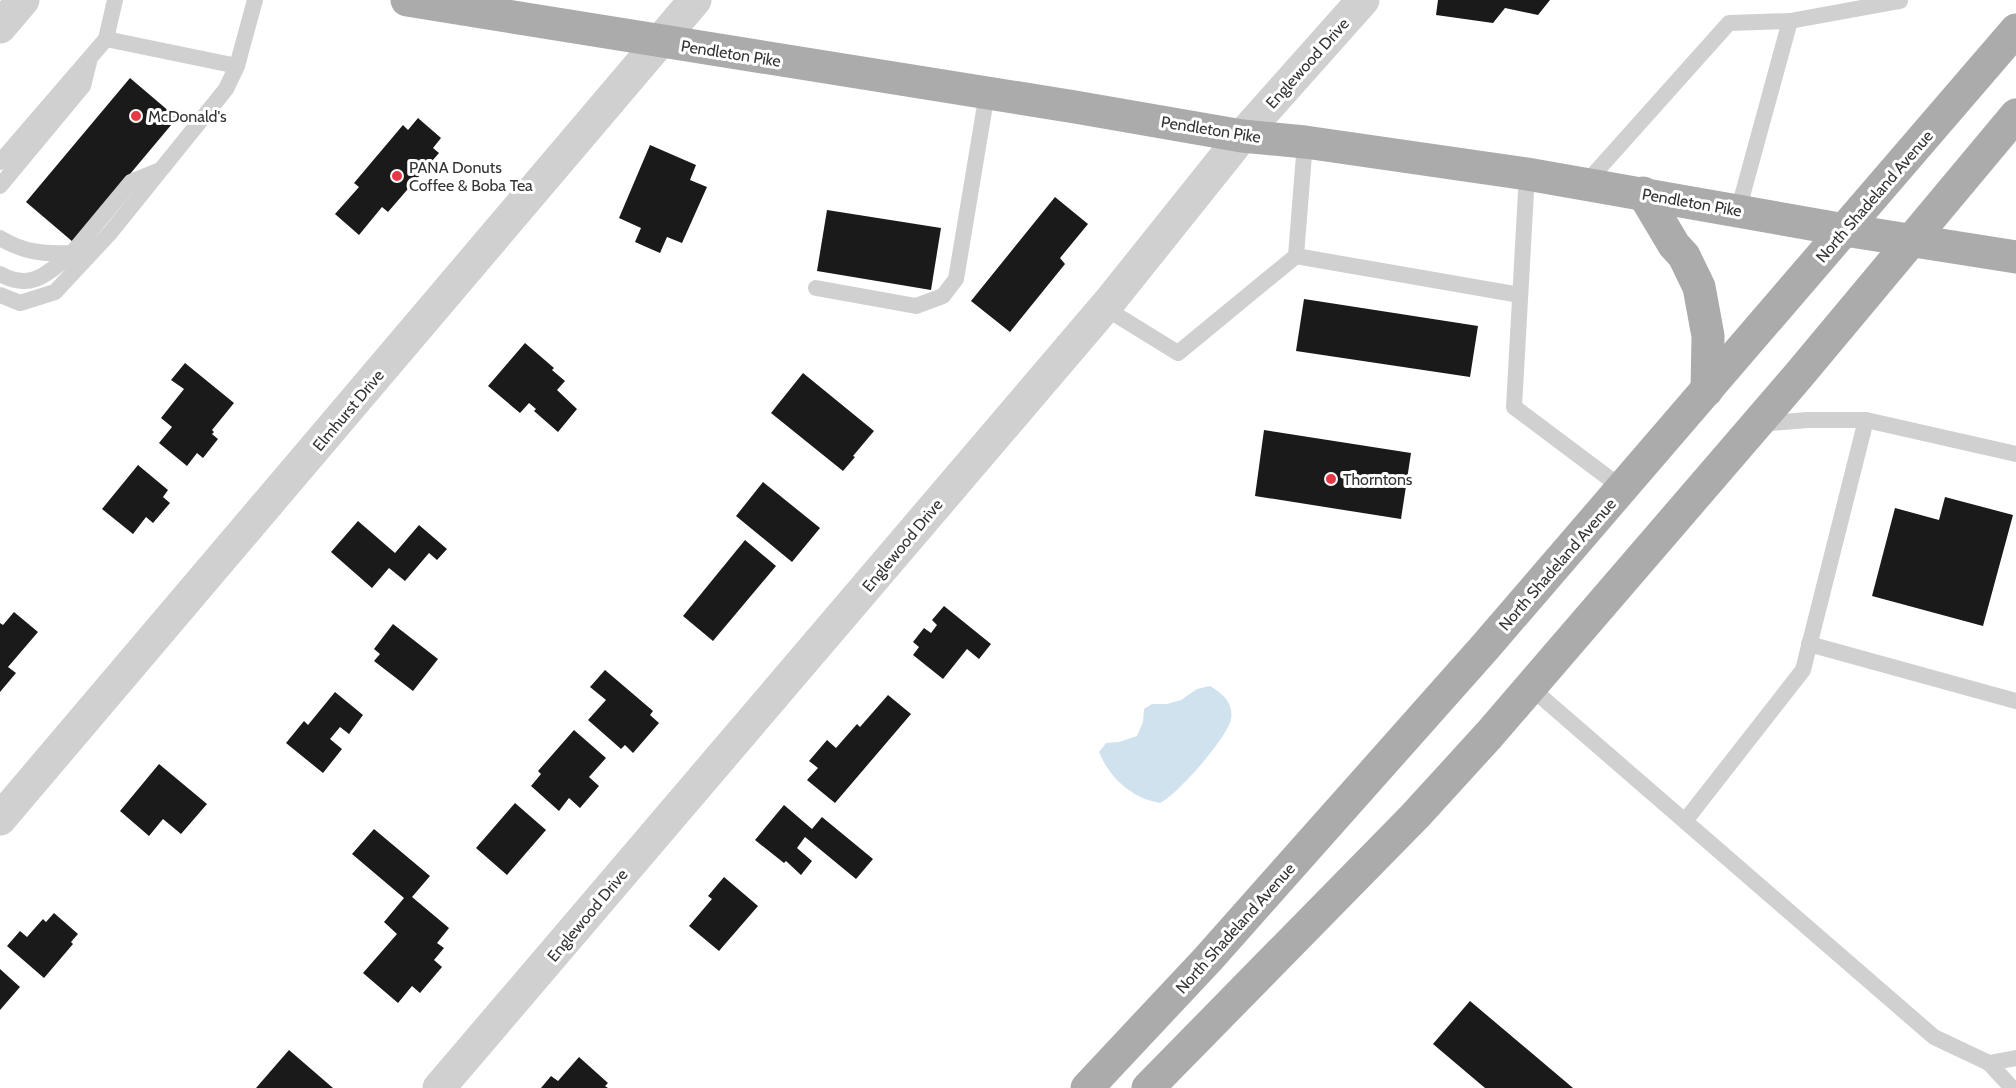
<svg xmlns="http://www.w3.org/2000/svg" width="2016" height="1088" viewBox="0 0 2016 1088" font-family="Cabin,sans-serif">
	<rect width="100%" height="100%" fill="#fff"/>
	<path fill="#cfe2ee" d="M1210 686C1222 693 1234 703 1231 719 1228 737 1177 795 1160 803 1131 798 1110 778 1099 752L1106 743 1119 742 1137 736 1143 722 1144 709 1152 704H1167L1181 700 1197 689Z"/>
	<g fill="#1a1a1a">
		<polygon points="1438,0 1550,0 1538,15 1505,8 1493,23 1436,15"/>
		<polygon points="130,78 177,118 73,242 26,202"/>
		<polygon points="418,118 441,138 433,148 439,153 388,212 382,207 359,235 335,214 359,187 354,183 403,125 408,130"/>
		<polygon points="650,145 696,165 690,180 707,187 682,243 667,237 660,253 635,242 641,228 619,218"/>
		<polygon points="1055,197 1088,224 1060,258 1065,264 1010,332 971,301"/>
		<polygon points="827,210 941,228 931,290 817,271"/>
		<polygon points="1304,299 1478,326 1470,377 1296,351"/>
		<polygon points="525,343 554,368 552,370 565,381 557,390 577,409 558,432 534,411 536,409 529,403 520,413 488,386"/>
		<polygon points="185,363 234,403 212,430 214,432 212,434 218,439 203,458 197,453 187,466 159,443 172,427 161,418 184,389 171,380"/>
		<polygon points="803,373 874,431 853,456 855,457 843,471 771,413"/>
		<polygon points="1264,430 1411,453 1401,519 1255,496"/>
		<polygon points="138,465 168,490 163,497 170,503 153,523 146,517 133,534 102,509"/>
		<polygon points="763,482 820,528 792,562 736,516"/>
		<polygon points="1945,497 2013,515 1983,626 1872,596 1895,508 1939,520"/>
		<polygon points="358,521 395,553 419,525 447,549 437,560 429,553 405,581 389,568 372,588 331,552"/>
		<polygon points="745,540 776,566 713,641 683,616"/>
		<polygon points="944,606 991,644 979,659 967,649 943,679 913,655 919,647 913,642 924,628 931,633 937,625 932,620"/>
		<polygon points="14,612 38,632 8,667 16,673 0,692 0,623 3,625"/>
		<polygon points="393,624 438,659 413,691 374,661 380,654 374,649"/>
		<polygon points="605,670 653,711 650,715 659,723 633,753 625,745 621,749 588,720 606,700 590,687"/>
		<polygon points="335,692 363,715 349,734 340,727 330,739 342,749 323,773 286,743 304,721 308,725"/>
		<polygon points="888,695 911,714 835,803 807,780 818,768 809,761 827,740 836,748 857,724 860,727"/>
		<polygon points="574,730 606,758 589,777 599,786 580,808 569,798 559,811 531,786 541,774 538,771"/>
		<polygon points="159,764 207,804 181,834 163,819 149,836 120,811"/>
		<polygon points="515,803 546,830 507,875 476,848"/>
		<polygon points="784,805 812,829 822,817 873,859 856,879 805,837 797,848 812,861 801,875 786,861 784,863 755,840"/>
		<polygon points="374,829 430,876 412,897 449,928 437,943 444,948 434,960 442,967 420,993 412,986 398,1003 363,973 397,934 384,922 404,898 352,854"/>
		<polygon points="724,877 758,906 719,951 689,926 712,899 708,896"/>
		<polygon points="54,913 78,934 71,942 73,944 44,978 7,946 20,931 27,937 43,919 46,922"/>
		<polygon points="0,969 20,987 0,1010"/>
		<polygon points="1470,1001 1573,1088 1485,1088 1433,1044"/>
		<polygon points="289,1050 333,1088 256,1088"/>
		<polygon points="579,1057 608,1083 605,1086 608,1088 541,1088 551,1076 558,1081"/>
	</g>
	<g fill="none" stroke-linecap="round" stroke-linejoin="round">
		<g stroke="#d0d0d0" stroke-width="16">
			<polyline points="1790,21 1900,1"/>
			<polyline points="106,39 237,66"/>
			<polyline points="1305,142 1296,256 1520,295"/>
			<polyline points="0,162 106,39 115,0"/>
			<polyline points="1527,174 1514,407 1622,488"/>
			<polyline points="1585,184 1729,23 1790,21 1738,211"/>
			<polyline points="0,186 83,86 89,62"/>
			<path d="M0 238C25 253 44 254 72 253L131 182 158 171"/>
			<path d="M0 274C32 292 49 272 72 253"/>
			<polyline points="816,288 916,306 943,296 956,279 987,93"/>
			<polyline points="0,295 20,303 55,292 110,233 226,89 237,66 255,0"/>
			<polyline points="1105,308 1178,353 1296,256"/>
			<polyline points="1866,420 2016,454"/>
			<polyline points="1809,644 2016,701"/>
			<polyline points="1530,687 1934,1037 1989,1063"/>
			<polyline points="1685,821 1803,670 1866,420 1807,420 1759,424"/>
			<polyline points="2012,1088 1989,1063 2016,1058"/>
		</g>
		<g stroke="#d0d0d0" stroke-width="33">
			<polyline points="0,27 23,0"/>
			<polyline points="0,819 695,0"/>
			<polyline points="439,1088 1110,301 1242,136 1363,0"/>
		</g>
		<g stroke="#ababab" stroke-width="33">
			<polyline points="407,0 1075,107 1242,136 1305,142 1527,174 1845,230 2016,257"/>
			<polyline points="1643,193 1674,245 1684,256 1699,287 1708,336 1707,390"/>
			<polyline points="1087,1088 1208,959 1486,646 2016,30"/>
			<polyline points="1148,1088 1415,816 1489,735 1799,375 2016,115"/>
		</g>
	</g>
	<g fill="#e63946" stroke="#fff" stroke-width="2">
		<circle cx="136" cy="116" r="6"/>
		<circle cx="397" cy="176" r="6"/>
		<circle cx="1331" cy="479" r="6"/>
	</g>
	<g text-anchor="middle" stroke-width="6" stroke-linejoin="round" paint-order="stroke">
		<g font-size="16" fill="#333" stroke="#fff">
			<text transform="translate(731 53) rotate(9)" y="6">Pendleton Pike</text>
			<text transform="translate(1307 63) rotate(-48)" y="6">Englewood Drive</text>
			<text transform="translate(1211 129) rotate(9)" y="6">Pendleton Pike</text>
			<text transform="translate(1874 196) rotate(-49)" y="6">North Shadeland Avenue</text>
			<text transform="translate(1692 202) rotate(10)" y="6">Pendleton Pike</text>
			<text transform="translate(348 410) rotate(-50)" y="6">Elmhurst Drive</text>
			<text transform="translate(902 545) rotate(-50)" y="6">Englewood Drive</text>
			<text transform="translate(1557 564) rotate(-49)" y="6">North Shadeland Avenue</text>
			<text transform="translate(587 915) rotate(-50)" y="6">Englewood Drive</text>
			<text transform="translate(1235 928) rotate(-48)" y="6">North Shadeland Avenue</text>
		</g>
		<g font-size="16" fill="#333" stroke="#fff" text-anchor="start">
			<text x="148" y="122">McDonald's</text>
			<text x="409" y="173">PANA Donuts<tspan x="409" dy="18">Coffee &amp; Boba Tea</tspan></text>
			<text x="1343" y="485">Thorntons</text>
		</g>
	</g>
</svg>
